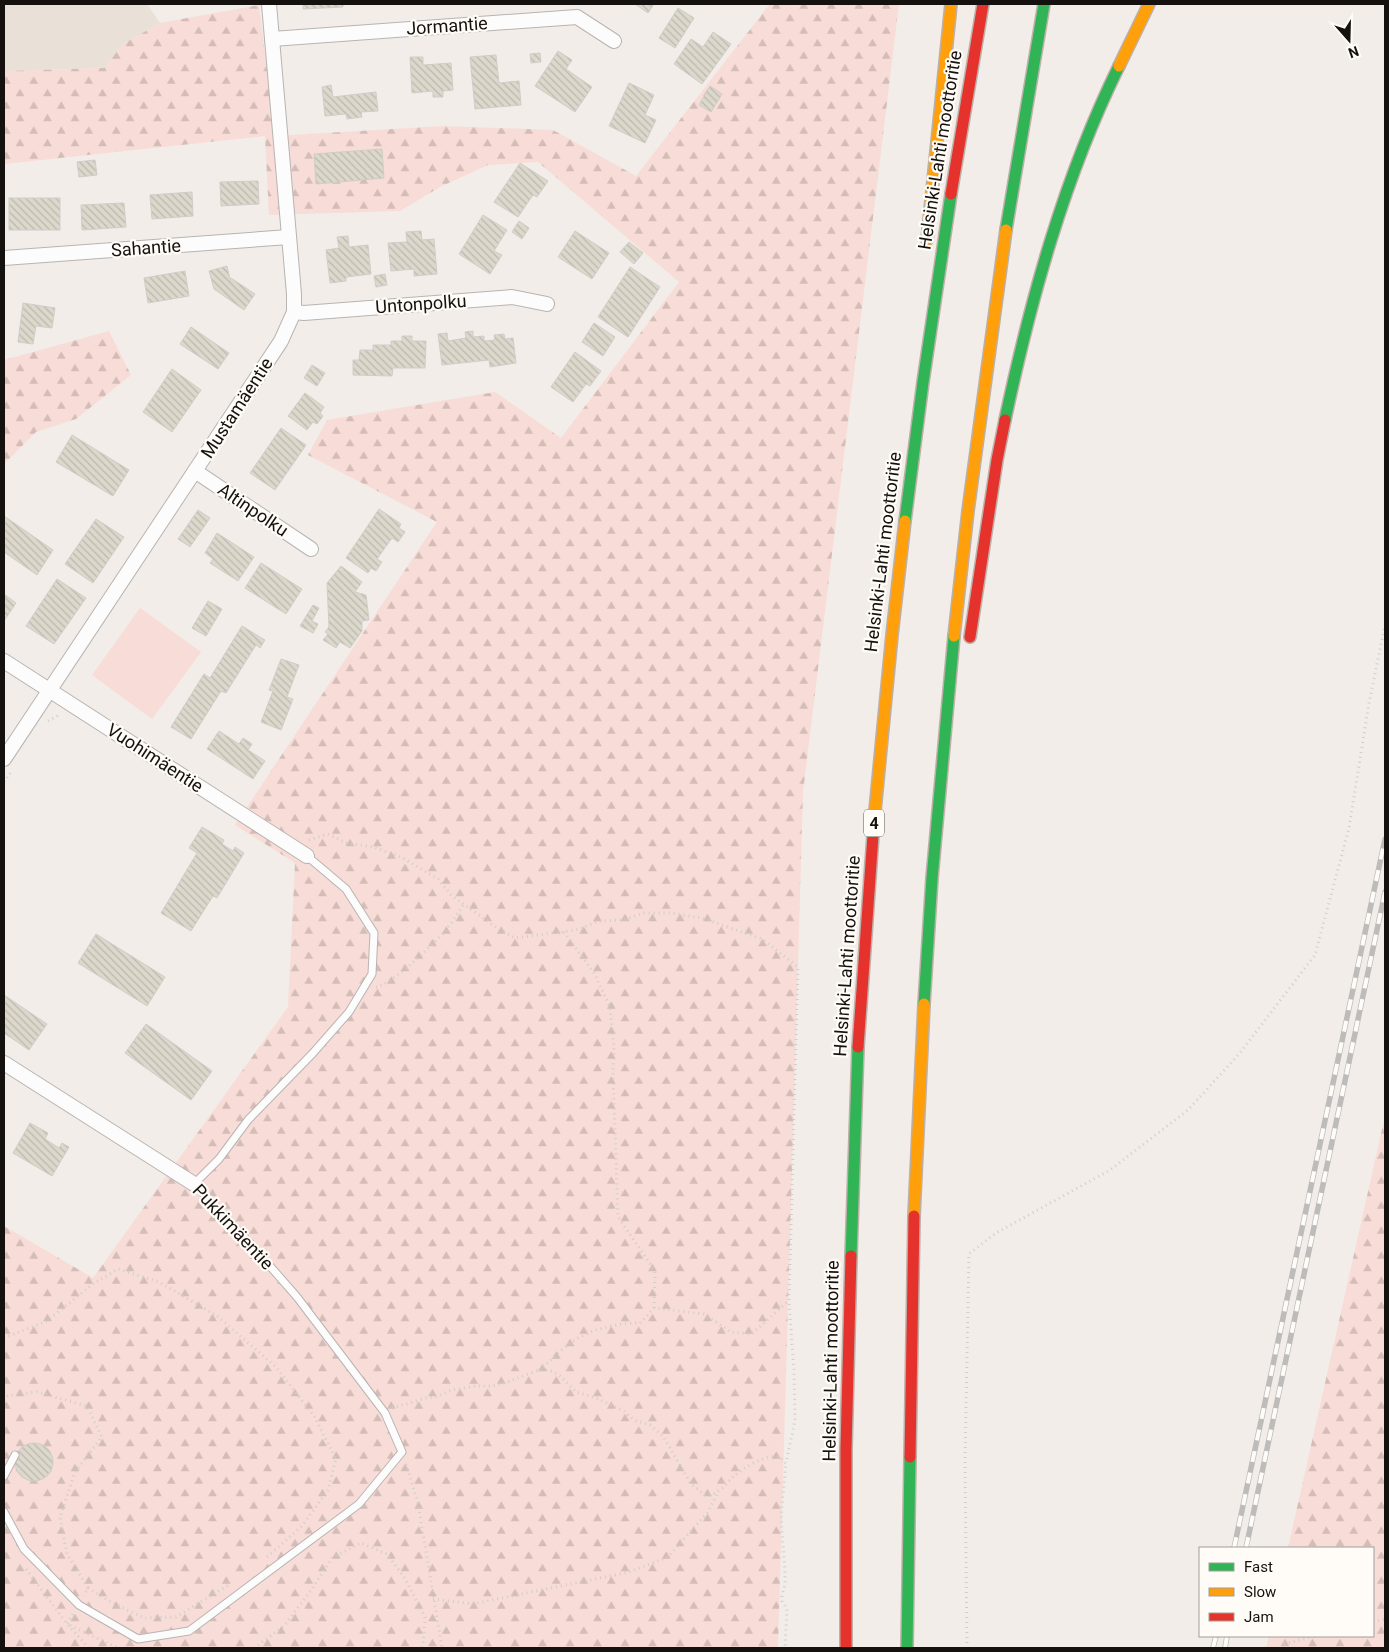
<svg xmlns="http://www.w3.org/2000/svg" width="1389" height="1652" viewBox="0 0 1389 1652" font-family="Roboto,sans-serif">
	<defs>
		<pattern id="forest-firs" width="22" height="20" patternUnits="userSpaceOnUse" patternTransform="scale(1.25)"><rect width="22" height="20" fill="#f8dcd7"/><path d="M5 1l3.5 6h-7zM16 11l3.5 6h-7z" fill="#d4bcb7"/></pattern>
		<pattern id="building-back-hatch" width="6" height="6" patternUnits="userSpaceOnUse" patternTransform="scale(1.25)"><rect width="6" height="6" fill="#ddd8cc"/><path d="M-1 5l2 2M0 0l6 6M5-1l2 2" fill="none" stroke="#bdb8ae"/></pattern>
	</defs>
	<rect width="100%" height="100%" fill="#f2ede8"/>
	<polygon fill="#e9e0d7" points="4,4 147,4 160,23 123,44 104,68 4,71"/>
	<g fill="url(#forest-firs)">
		<polygon points="766,4 899,4 803,792 778,1648 4,1648 4,1226 93,1278 288,1007 295,863 235,825 437,522 308,455 327,420 495,392 561,438 679,282 538,162 488,165 440,187 400,211 269,215 265,136 4,164 4,71 104,68 123,44 160,23 259,5 275,136 443,126 553,130 636,176 769,5"/>
		<polygon points="109,331 131,375 76,419 36,432 4,464 4,360"/>
		<polygon points="1385,1116 1385,1648 1266,1648 1269,1636 1373,1636 1373,1548 1288,1548"/>
	</g>
	<polygon fill="#f8dcd7" points="140,608 201,652 152,719 92,675"/>
	<g fill="url(#building-back-hatch)" stroke="#d0cdc9">
		<polygon points="303,4 343,4 343,7 303,9"/>
		<polygon points="635,4 654,4 648,13"/>
		<polygon points="678,8 694,18 675,48 659,38"/>
		<polygon points="713,32 731,44 702,84 674,64 691,39 703,47"/>
		<polygon points="558,51 572,60 566,69 592,87 575,112 535,86"/>
		<polygon points="540,53 541,62 531,63 530,54"/>
		<polygon points="496,55 499,83 519,81 521,105 475,109 470,57"/>
		<polygon points="410,57 423,57 423,65 451,63 453,90 443,91 443,97 433,97 433,91 412,93"/>
		<polygon points="629,83 654,95 645,115 656,120 645,143 609,126"/>
		<polygon points="331,85 333,97 376,92 378,111 361,112 362,117 347,119 346,114 325,116 322,87"/>
		<polygon points="710,86 722,94 711,112 699,105"/>
		<polygon points="382,149 384,178 316,184 314,154"/>
		<polygon points="95,160 97,175 79,177 77,162"/>
		<polygon points="520,163 548,181 537,197 533,195 518,217 494,202"/>
		<polygon points="258,181 259,204 221,206 220,182"/>
		<polygon points="192,192 193,216 152,219 150,195"/>
		<rect x="9" y="198" width="51" height="32"/>
		<polygon points="124,203 126,227 82,230 81,205"/>
		<polygon points="483,215 507,230 494,251 502,255 490,274 459,254"/>
		<polygon points="519,221 529,228 522,239 512,232"/>
		<polygon points="421,231 422,240 434,239 437,274 414,276 414,269 391,271 388,243 407,242 406,232"/>
		<polygon points="575,231 609,253 592,279 558,257"/>
		<polygon points="348,236 349,247 368,245 371,274 346,277 346,281 330,283 326,250 339,248 337,237"/>
		<polygon points="629,242 643,253 634,264 620,252"/>
		<polygon points="227,266 230,279 231,278 255,294 244,310 214,289 209,271"/>
		<polygon points="630,267 660,287 628,337 598,317"/>
		<polygon points="185,271 189,296 148,303 144,278"/>
		<polygon points="385,274 387,285 376,287 374,276"/>
		<polygon points="23,303 55,308 52,328 36,326 33,344 18,342"/>
		<polygon points="594,323 615,337 603,356 582,342"/>
		<polygon points="191,327 229,353 218,369 180,344"/>
		<polygon points="473,331 473,337 484,336 484,341 495,340 494,335 504,334 505,339 513,338 516,363 490,367 489,360 442,365 438,334 447,333 448,341 466,338 465,332"/>
		<polygon points="402,336 412,336 412,341 426,341 425,368 393,368 392,376 353,375 353,360 359,360 360,350 373,350 373,345 391,345 391,341 402,341"/>
		<polygon points="575,352 601,371 590,386 586,384 573,402 551,387"/>
		<polygon points="312,365 325,373 317,386 304,378"/>
		<polygon points="172,369 201,390 172,432 143,412"/>
		<polygon points="305,393 324,407 320,413 323,416 317,424 313,422 307,430 288,416"/>
		<polygon points="281,428 306,445 275,490 250,473"/>
		<polygon points="72,435 129,470 113,496 56,462"/>
		<polygon points="379,509 401,524 399,528 405,532 398,542 392,538 377,559 382,562 376,571 371,568 368,573 346,558"/>
		<polygon points="198,510 210,518 190,547 178,539"/>
		<polygon points="4,516 53,550 37,575 4,552"/>
		<polygon points="96,519 124,537 93,583 65,564"/>
		<polygon points="217,533 254,557 238,581 210,563 213,559 205,553"/>
		<polygon points="261,563 302,589 286,614 245,588"/>
		<polygon points="341,566 362,582 355,592 366,595 369,620 362,621 362,631 350,648 340,642 336,648 323,640 328,634 325,632 329,627 327,583"/>
		<polygon points="57,579 86,598 54,644 26,626"/>
		<polygon points="4,594 16,603 4,621"/>
		<polygon points="208,601 222,609 206,636 192,628"/>
		<polygon points="313,605 319,608 312,621 318,624 313,633 300,626"/>
		<polygon points="242,626 265,640 260,648 256,645 226,693 221,691 191,739 171,727 204,674 210,678"/>
		<polygon points="281,659 299,665 287,697 293,699 281,730 261,722 273,691 269,690"/>
		<polygon points="219,731 239,744 243,738 252,744 248,750 265,761 253,779 207,749"/>
		<polygon points="202,827 224,840 222,844 233,851 235,847 244,853 217,898 213,896 191,931 161,913 197,853 189,848"/>
		<polygon points="96,934 165,977 147,1006 78,963"/>
		<polygon points="4,995 47,1024 29,1050 4,1033"/>
		<polygon points="146,1024 212,1071 191,1100 125,1053"/>
		<polygon points="30,1123 48,1133 45,1139 59,1148 62,1143 69,1147 52,1176 13,1153"/>
		<circle cx="34" cy="1462" r="19"/>
	</g>
	<g fill="none" stroke-linecap="round" stroke-linejoin="round">
		<defs>
			<g id="lane">
				<polyline points="4,1476 15,1455"/>
				<polyline points="4,1512 24,1549 79,1605 138,1639 189,1631 359,1504 402,1452 385,1413 297,1297 248,1241 194,1184 219,1159 248,1120 313,1053 349,1012 372,974 374,933 346,889 307,856"/>
			</g>
			<g id="street">
				<polyline points="272,39 577,17 614,41"/>
				<polyline points="4,258 289,237"/>
				<polyline points="294,312 304,313 512,297 547,304"/>
				<polyline points="195,471 311,549"/>
				<polyline points="4,661 307,856"/>
				<polyline points="4,759 281,341 294,312 294,294 269,4"/>
				<polyline points="4,1063 194,1184"/>
			</g>
			<g id="fast">
				<polyline points="1006,230 1044,4"/>
				<path d="M1005 420C1031 298 1064 178 1119 66"/>
				<polyline points="905,521 923,382 951,194"/>
				<polyline points="924,1004 932,878 954,636"/>
				<polyline points="851,1256 858,1047"/>
				<polyline points="907,1648 910,1457"/>
			</g>
			<g id="slow">
				<polyline points="1119,66 1149,4"/>
				<polyline points="927,240 951,4"/>
				<polyline points="954,636 968,511 1006,230"/>
				<polyline points="874,821 892,635 905,521"/>
				<polyline points="914,1216 924,1004"/>
			</g>
			<g id="jam">
				<polyline points="951,194 983,4"/>
				<polyline points="970,637 997,460 1005,420"/>
				<polyline points="858,1047 874,821"/>
				<polyline points="910,1457 914,1216"/>
				<polyline points="846,1648 846,1449 851,1256"/>
			</g>
		</defs>
		<use href="#lane" stroke="#b8b4b1" stroke-width="9"/>
		<use href="#street" stroke="#b8b4b1" stroke-width="16"/>
		<use href="#fast" stroke="#bcb0a9" stroke-width="14"/>
		<use href="#slow" stroke="#bcb0a9" stroke-width="14"/>
		<use href="#jam" stroke="#bcb0a9" stroke-width="14"/>
		<g stroke="#cfcecd" stroke-width="3" stroke-dasharray="1 4" stroke-linecap="butt">
			<polyline points="48,721 57,716 59,713"/>
			<polyline points="4,782 11,772"/>
			<polyline points="309,840 328,834 346,843 374,847 403,858 438,879 451,895 497,928 515,938 576,930 599,921 623,920 644,913 671,913 702,918 762,939 798,967 789,1300 794,1372 795,1420 786,1463"/>
			<polyline points="564,932 594,973 610,1007 614,1047 613,1075 618,1217 655,1271 654,1308"/>
			<path d="M376 987C391 985 435 943 446 930 452 922 458 913 464 904"/>
			<polyline points="4,1338 47,1321 93,1284 118,1269 159,1282 217,1316 276,1367 314,1416 336,1459 328,1490 302,1526 267,1557"/>
			<path d="M539 1370C550 1362 559 1351 569 1344 589 1329 616 1323 640 1323L654 1308 704 1314 731 1332 752 1334 788 1301"/>
			<polyline points="4,1400 6,1396 37,1392 87,1406 102,1437 75,1472 60,1517 67,1554 88,1588 84,1596"/>
			<path d="M392 1408 426 1398 435 1397 452 1390 476 1386H493L505 1383 539 1370H549L559 1375 576 1392 596 1398 624 1411 634 1420 650 1425 663 1436 691 1484 706 1496C718 1495 726 1484 734 1476 743 1468 768 1452 780 1458 782 1459 784 1462 786 1463L781 1516 785 1573V1585L782 1596V1601L787 1609 785 1648"/>
			<polyline points="406,1464 418,1503 442,1648"/>
			<polyline points="26,1569 67,1624 89,1648"/>
			<polyline points="88,1588 111,1602 144,1618 176,1617 230,1584"/>
			<polyline points="433,1599 473,1604 629,1572 668,1557 708,1512 717,1494"/>
			<polyline points="73,1614 67,1624 118,1648"/>
			<polyline points="1373,1622 1385,1619"/>
			<polyline points="1284,1644 1315,1636"/>
			<polyline points="254,1648 284,1626 312,1589 332,1558 361,1543 387,1554 404,1577 425,1617 423,1646 422,1648"/>
			<polyline points="967,1648 965,1460 969,1254 996,1233 1110,1170 1188,1110 1239,1054 1315,955 1349,828 1369,703 1385,625"/>
		</g>
		<use href="#lane" stroke="#fdfcfc" stroke-width="7"/>
		<use href="#street" stroke="#fdfcfc" stroke-width="14"/>
		<use href="#fast" stroke="#30b455" stroke-width="11"/>
		<use href="#slow" stroke="#ff9f0a" stroke-width="11"/>
		<use href="#jam" stroke="#e5322d" stroke-width="11"/>
		<defs>
			<g id="rail">
				<polyline points="1234,1548 1385,839"/>
				<polyline points="1246,1548 1385,892"/>
				<polyline points="1213,1648 1216,1636"/>
				<polyline points="1225,1648 1227,1636"/>
			</g>
		</defs>
		<use href="#rail" stroke="#bdbcbb" stroke-width="5.5"/>
		<use href="#rail" stroke="#fffcf8" stroke-width="4" stroke-dasharray="11" stroke-linecap="butt"/>
	</g>
	<g text-anchor="middle" stroke-width="4.5" stroke-linejoin="round" paint-order="stroke">
		<rect fill="#fffcf8" stroke="#5a5854" stroke-width="1" x="864" y="809.5" width="20" height="27" rx="4"/>
		<g font-size="16" font-weight="bold" fill="#14110e">
			<text x="874" y="829">4</text>
		</g>
		<g font-size="18" fill="#14110e" stroke="#fffcf8">
			<text transform="translate(447 26) rotate(-4)" y="6">Jormantie</text>
			<text transform="translate(940 150) rotate(-81)" y="6">Helsinki-Lahti moottoritie</text>
			<text transform="translate(146 248) rotate(-4)" y="6">Sahantie</text>
			<text transform="translate(421 304) rotate(-4)" y="6">Untonpolku</text>
			<text transform="translate(237 408) rotate(-57)" y="6">Mustamäentie</text>
			<text transform="translate(253 510) rotate(34)" y="6">Altinpolku</text>
			<text transform="translate(883 552) rotate(-83)" y="6">Helsinki-Lahti moottoritie</text>
			<text transform="translate(155 758) rotate(33)" y="6">Vuohimäentie</text>
			<text transform="translate(847 956) rotate(-86)" y="6">Helsinki-Lahti moottoritie</text>
			<text transform="translate(233 1227) rotate(47)" y="6">Pukkimäentie</text>
			<text transform="translate(831 1361) rotate(-89)" y="6">Helsinki-Lahti moottoritie</text>
		</g>
	</g>
	<rect width="1389" height="1652" fill="none" stroke="#14110e" stroke-width="10"/>
	<rect x="1199" y="1547" width="175" height="90" fill="#fffcf8" stroke="#a19e9a"/>
	<rect x="1209" y="1563" width="25" height="8" fill="#30b455" stroke="#a19e9a"/>
	<text x="1244" y="1572" font-size="15" fill="#14110e">Fast</text>
	<rect x="1209" y="1588" width="25" height="8" fill="#ff9f0a" stroke="#a19e9a"/>
	<text x="1244" y="1597" font-size="15" fill="#14110e">Slow</text>
	<rect x="1209" y="1613" width="25" height="8" fill="#e5322d" stroke="#a19e9a"/>
	<text x="1244" y="1622" font-size="15" fill="#14110e">Jam</text>
	<g transform="translate(1349 40) rotate(160)" stroke="#fffcf8" stroke-width="4" paint-order="stroke">
	<path d="M0-4L9 19L0 12L-9 19Z" fill="#14110e"/>
	<text y="-8" font-size="14" font-weight="bold" text-anchor="middle" fill="#14110e">N</text>
	</g>
</svg>
